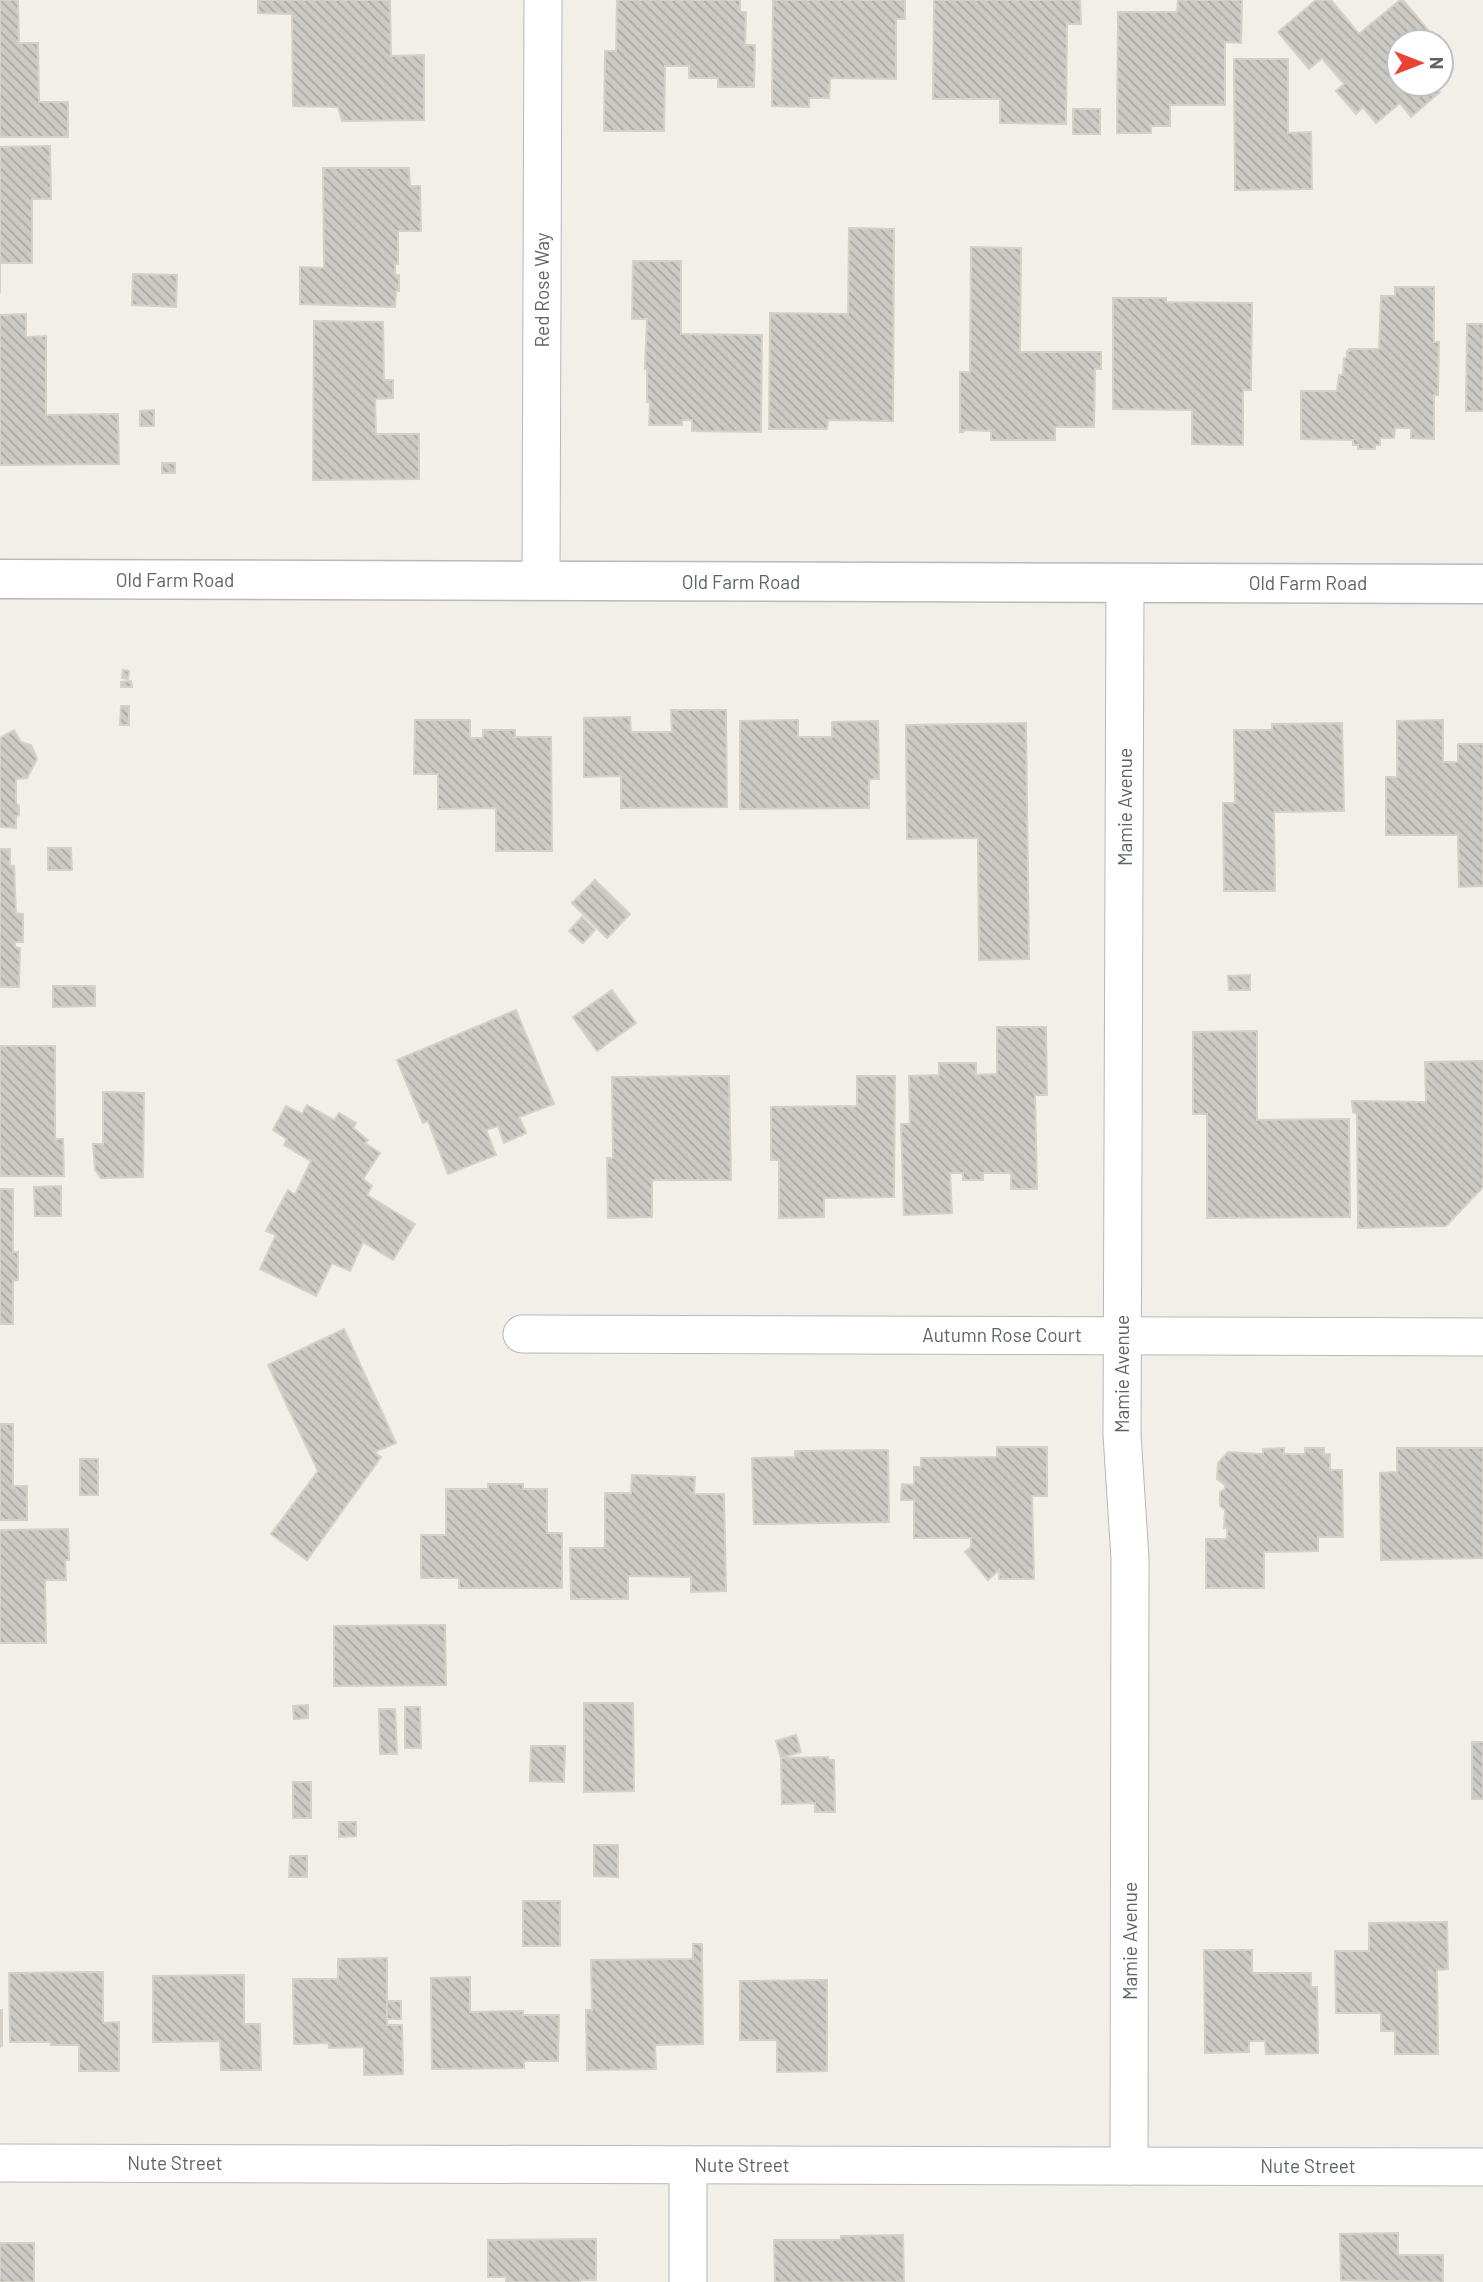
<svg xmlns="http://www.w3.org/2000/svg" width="1483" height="2282" viewBox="0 0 1483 2282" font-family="Barlow,sans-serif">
	<defs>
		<pattern id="building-back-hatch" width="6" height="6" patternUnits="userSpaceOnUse" patternTransform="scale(1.75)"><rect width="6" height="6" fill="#cccac5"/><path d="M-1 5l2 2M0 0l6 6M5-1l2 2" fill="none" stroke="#a9a8a4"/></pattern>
	</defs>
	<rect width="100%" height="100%" fill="#f1efe8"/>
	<g fill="url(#building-back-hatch)" stroke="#d6d1c6" stroke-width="2">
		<polygon points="0,0 18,0 19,43 38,43 39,102 68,102 68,137 0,137"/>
		<polygon points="258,0 390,0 391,56 424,55 424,120 342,121 338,107 293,106 292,14 258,13"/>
		<polygon points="617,0 740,0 740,12 746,12 745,45 755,45 754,87 718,87 718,78 689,78 689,66 665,66 664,131 604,131 605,51 616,51"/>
		<polygon points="773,0 905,0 905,19 896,19 896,79 830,78 829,98 809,98 809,107 772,106"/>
		<polygon points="934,0 1080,0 1081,24 1067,24 1066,124 1000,123 1000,99 933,99"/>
		<polygon points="1178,0 1242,0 1241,43 1225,42 1225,105 1170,105 1170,126 1151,126 1151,133 1117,133 1118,12 1177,12"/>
		<polygon points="1316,0 1331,0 1359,34 1400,0 1403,0 1438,42 1399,42 1399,84 1433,84 1440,92 1411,117 1400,103 1376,123 1363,107 1356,114 1336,91 1344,84 1322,58 1309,69 1278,32"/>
		<polygon points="1441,45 1451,58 1441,67"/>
		<polygon points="1234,59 1288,59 1288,133 1311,132 1312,189 1235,190"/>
		<rect x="1073" y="109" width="27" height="25"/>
		<polygon points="50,146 51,199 32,199 32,263 0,263 0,293 0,147"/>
		<polygon points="323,168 409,168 410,186 420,186 421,231 398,231 398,264 395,264 395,275 399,275 399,291 396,291 395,307 300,304 300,267 324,268"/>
		<polygon points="849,228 894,229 893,421 828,420 827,429 769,429 770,313 848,314"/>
		<polygon points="971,247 1021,248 1020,352 1101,352 1101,369 1095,369 1094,427 1055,427 1055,440 991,440 991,431 963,430 963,432 960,432 960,372 970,372"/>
		<polygon points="633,261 681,261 681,334 762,335 761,432 692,431 692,420 682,420 682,425 649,425 650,402 647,402 647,369 645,369 647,319 632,319"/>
		<polygon points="133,274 177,275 176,307 132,305"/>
		<polygon points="1395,287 1434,287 1434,342 1439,342 1438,395 1434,395 1434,439 1411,438 1411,428 1395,428 1394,438 1380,438 1380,445 1375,445 1375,449 1358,449 1358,445 1353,445 1353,440 1301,439 1301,391 1337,391 1339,375 1343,375 1344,358 1347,358 1347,351 1349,351 1349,349 1379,349 1381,296 1395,296"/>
		<polygon points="1113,298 1166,298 1166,302 1252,303 1251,390 1243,390 1243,445 1192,444 1192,410 1113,409"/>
		<polygon points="26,314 26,337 46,336 46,415 118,414 119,464 0,465 0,315"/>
		<polygon points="314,321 383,322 384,380 393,380 393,398 375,399 376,434 419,434 419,479 313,480"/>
		<polygon points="1467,324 1483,324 1483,411 1466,411"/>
		<polygon points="154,410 154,426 140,426 140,411"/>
		<rect x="162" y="463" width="13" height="10"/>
		<polygon points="123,670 129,671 128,679 122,678"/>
		<polygon points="131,681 132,687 121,687 121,682"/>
		<polygon points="121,706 129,706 129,725 120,725"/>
		<polygon points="671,710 726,710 727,807 621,808 621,776 584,777 584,718 630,717 631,732 672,732"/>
		<polygon points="415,720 470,720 470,738 483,738 483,730 515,730 515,737 551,737 552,851 496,851 496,808 438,809 438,774 414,774"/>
		<polygon points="798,720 798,737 832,737 832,722 878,721 879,779 869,779 869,808 740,809 740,721"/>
		<polygon points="1443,720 1443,762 1458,762 1458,744 1483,744 1483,886 1459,887 1458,835 1386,835 1386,777 1397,777 1397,721"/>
		<polygon points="1026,723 1029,959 979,960 978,838 907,839 906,725"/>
		<polygon points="1342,723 1344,811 1274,812 1275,891 1224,891 1223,803 1235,803 1234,730 1272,730 1272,724"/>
		<polygon points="14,730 21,742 31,745 37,759 27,778 16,779 16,803 19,806 19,815 16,816 16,828 0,827 0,738"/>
		<polygon points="48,848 71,848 72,870 48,870"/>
		<polygon points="0,849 10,849 10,866 14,866 16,913 23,914 23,942 15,942 15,947 20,948 19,987 0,987"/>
		<polygon points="595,880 630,914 607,938 572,903"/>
		<polygon points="582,917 595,930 583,943 569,931"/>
		<polygon points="1250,975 1250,990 1229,990 1228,976"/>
		<polygon points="53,986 95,986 95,1006 53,1007"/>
		<polygon points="612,990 636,1023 597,1051 573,1017"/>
		<polygon points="516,1010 554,1104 519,1117 526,1133 504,1143 498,1126 486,1130 496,1155 448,1174 428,1121 423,1123 397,1060"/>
		<polygon points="997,1027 1046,1027 1047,1095 1035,1095 1037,1189 1011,1189 1011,1173 983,1173 983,1180 963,1180 963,1173 950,1173 952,1213 904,1215 901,1124 910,1124 909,1076 939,1075 939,1063 976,1063 976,1075 997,1074"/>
		<polygon points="1257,1031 1257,1120 1349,1119 1350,1217 1207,1218 1207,1114 1193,1114 1193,1032"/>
		<polygon points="0,1046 55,1046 55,1139 63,1139 64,1176 0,1176"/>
		<polygon points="1483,1061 1483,1187 1446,1226 1358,1228 1357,1114 1353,1112 1352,1101 1426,1102 1425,1062"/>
		<polygon points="729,1076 731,1180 652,1180 652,1217 608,1218 607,1158 613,1158 612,1077"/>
		<polygon points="857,1076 895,1076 894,1197 824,1198 824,1217 779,1218 779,1160 771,1160 771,1107 857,1106"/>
		<polygon points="103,1092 144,1093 143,1177 101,1178 95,1170 93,1144 103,1144"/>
		<polygon points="307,1105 334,1120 339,1113 356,1123 353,1128 368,1140 365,1143 380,1153 363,1179 372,1186 367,1195 415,1224 393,1260 363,1242 350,1271 332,1263 316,1296 260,1269 276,1235 266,1231 288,1190 295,1195 311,1161 284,1145 287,1139 273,1130 286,1106 302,1114"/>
		<polygon points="61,1186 61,1216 35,1216 34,1187"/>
		<polygon points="0,1189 13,1189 13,1252 18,1252 18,1280 13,1281 13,1324 0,1324"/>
		<polygon points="344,1329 396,1443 374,1452 381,1457 307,1560 271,1534 318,1471 268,1365"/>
		<polygon points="0,1424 13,1424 13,1486 27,1486 27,1520 0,1520"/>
		<polygon points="997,1447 1047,1447 1047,1496 1032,1496 1034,1579 999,1579 999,1570 988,1580 965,1552 971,1547 971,1538 914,1538 914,1500 901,1500 902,1484 914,1485 914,1467 921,1467 921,1458 997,1457"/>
		<polygon points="1284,1448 1284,1454 1305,1454 1305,1448 1324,1448 1324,1454 1330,1454 1330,1470 1342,1470 1343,1537 1318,1537 1318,1551 1264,1552 1264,1588 1206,1588 1206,1539 1227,1539 1227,1528 1224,1528 1225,1510 1220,1506 1220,1492 1225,1489 1225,1485 1217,1479 1218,1463 1228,1452 1263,1454 1263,1449"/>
		<polygon points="1397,1448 1483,1448 1483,1558 1381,1560 1380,1473 1397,1472"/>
		<polygon points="888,1450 889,1522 754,1524 752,1458 795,1457 795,1451"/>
		<rect x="80" y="1459" width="18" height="36"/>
		<polygon points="632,1475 695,1477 694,1494 724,1494 726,1591 691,1592 691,1577 628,1576 628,1599 571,1599 570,1548 605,1548 605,1493 631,1493"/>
		<polygon points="488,1484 523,1484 523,1489 547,1489 547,1533 562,1533 562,1588 459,1588 459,1578 421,1578 421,1535 446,1535 446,1489 488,1489"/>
		<polygon points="68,1529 69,1560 65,1560 66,1580 45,1580 46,1643 0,1643 0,1530"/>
		<polygon points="445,1625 446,1685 334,1686 334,1626"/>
		<polygon points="584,1703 633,1703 634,1791 584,1792"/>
		<polygon points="308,1705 308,1718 294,1719 293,1706"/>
		<polygon points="405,1707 420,1707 421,1748 405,1748"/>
		<polygon points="379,1709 395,1709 397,1754 380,1754"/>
		<polygon points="796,1735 801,1752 781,1758 776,1741"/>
		<rect x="1472" y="1742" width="11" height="57"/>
		<polygon points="531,1746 565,1746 564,1782 530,1781"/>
		<polygon points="828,1757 828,1760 834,1760 835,1812 815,1812 815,1803 782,1804 781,1758"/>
		<rect x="293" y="1782" width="18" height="36"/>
		<polygon points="339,1822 356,1822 356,1836 339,1837"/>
		<polygon points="594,1845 618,1845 618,1877 594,1876"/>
		<polygon points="290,1856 307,1856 307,1877 289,1877"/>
		<rect x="523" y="1901" width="37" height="45"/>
		<polygon points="1447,1922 1448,1969 1437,1970 1438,2054 1395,2054 1395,2031 1381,2031 1381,2013 1336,2013 1335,1951 1369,1951 1369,1923"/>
		<polygon points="693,1944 702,1944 703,2044 655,2045 656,2069 587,2070 586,2010 592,2010 591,1960 693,1959"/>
		<polygon points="1204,1950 1252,1950 1252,1973 1311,1973 1311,1987 1317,1987 1318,2053 1266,2054 1265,2041 1249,2041 1249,2052 1205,2053"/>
		<polygon points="387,1958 387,2025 402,2025 403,2074 364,2075 364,2047 329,2048 329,2043 294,2044 293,1979 338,1979 338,1959"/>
		<polygon points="103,1972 103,2023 119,2022 119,2071 79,2071 79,2045 51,2045 51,2042 10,2042 9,1973"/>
		<polygon points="244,1975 244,2024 260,2024 261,2070 221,2070 220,2041 153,2042 153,1976"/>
		<polygon points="470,1977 470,2012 523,2011 523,2015 559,2015 558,2061 524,2061 524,2068 432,2069 431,1978"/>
		<polygon points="827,1980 827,2071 777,2072 777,2040 740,2040 740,1981"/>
		<rect x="387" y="2001" width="14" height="18"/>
		<polygon points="0,2010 2,2010 2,2046 0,2047"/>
		<polygon points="1398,2233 1398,2255 1443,2255 1443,2282 1341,2280 1340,2234"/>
		<polygon points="903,2235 904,2282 775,2282 774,2240 841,2240 841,2236"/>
		<polygon points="596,2239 596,2280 580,2280 580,2282 506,2282 506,2277 488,2277 488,2240"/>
		<rect x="0" y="2243" width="34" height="39"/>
	</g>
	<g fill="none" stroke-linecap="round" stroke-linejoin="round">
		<defs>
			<g id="street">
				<polyline points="541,581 543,0"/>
				<polyline points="1125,583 1122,1435 1130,1558 1129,2166"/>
				<polyline points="522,1334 1483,1337"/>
				<polyline points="0,2163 1483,2167"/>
				<polyline points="688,2282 688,2165"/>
			</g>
			<polyline id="secondary" points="0,579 1483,584"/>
		</defs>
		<use href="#street" stroke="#b5b8bc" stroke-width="39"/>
		<use href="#secondary" stroke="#b6babf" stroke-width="41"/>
		<use href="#street" stroke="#fff" stroke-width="37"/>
		<use href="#secondary" stroke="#fff" stroke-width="38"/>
	</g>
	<g text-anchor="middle" stroke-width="6" stroke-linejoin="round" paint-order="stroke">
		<g font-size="19" fill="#5f6368" stroke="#fff">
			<text transform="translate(542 290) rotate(-90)" y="7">Red Rose Way</text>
			<text x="175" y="587">Old Farm Road</text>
			<text x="741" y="589">Old Farm Road</text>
			<text x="1308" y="590">Old Farm Road</text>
			<text transform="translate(1125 807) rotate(-90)" y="7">Mamie Avenue</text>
			<text x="1002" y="1342">Autumn Rose Court</text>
			<text transform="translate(1122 1374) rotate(-90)" y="7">Mamie Avenue</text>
			<text transform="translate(1130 1941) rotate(-90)" y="7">Mamie Avenue</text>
			<text x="175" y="2170">Nute Street</text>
			<text x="742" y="2172">Nute Street</text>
			<text x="1308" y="2173">Nute Street</text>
		</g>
	</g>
	<g transform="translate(1420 63) rotate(90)"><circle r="33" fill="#ffffff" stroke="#bfc1c3" stroke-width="2"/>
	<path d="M0-5L12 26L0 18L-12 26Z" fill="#ea4335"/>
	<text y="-10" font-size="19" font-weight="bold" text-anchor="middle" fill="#5f6368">N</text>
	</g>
</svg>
